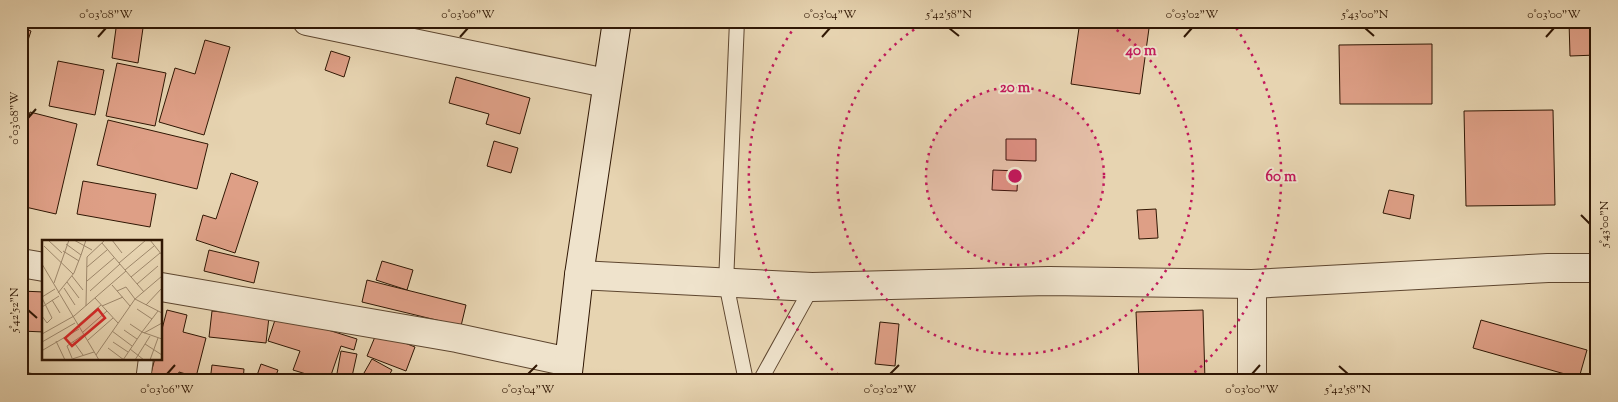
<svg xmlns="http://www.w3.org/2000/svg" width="1618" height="402" viewBox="0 0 1618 402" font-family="'Sorts Mill Goudy',serif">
	<rect width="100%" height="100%" fill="#e7d4b1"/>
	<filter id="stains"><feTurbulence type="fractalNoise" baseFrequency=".004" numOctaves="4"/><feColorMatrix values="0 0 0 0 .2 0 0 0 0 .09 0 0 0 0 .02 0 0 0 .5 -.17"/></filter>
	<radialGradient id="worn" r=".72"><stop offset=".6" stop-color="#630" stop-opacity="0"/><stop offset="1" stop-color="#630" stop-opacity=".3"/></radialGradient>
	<g fill="#de9f86" stroke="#301704">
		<polygon points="117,21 144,21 138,63 112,58"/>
		<polygon points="1080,21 1150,21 1140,94 1071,84"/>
		<polygon points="1569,21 1597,21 1597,55 1570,56"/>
		<polygon points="21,27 31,31 21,62"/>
		<polygon points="205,40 230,47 204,135 159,122 175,68 195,74"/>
		<polygon points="1432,44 1432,104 1340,104 1339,45"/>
		<polygon points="331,51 350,57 344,77 325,70"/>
		<polygon points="58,61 104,70 95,115 49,106"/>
		<polygon points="117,63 166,73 155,126 106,116"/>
		<polygon points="456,77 530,98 520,134 486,124 489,114 449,103"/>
		<polygon points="1553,110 1555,205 1466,206 1464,111"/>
		<polygon points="30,112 77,124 56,214 21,206 21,150"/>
		<polygon points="108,120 208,144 197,189 97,165"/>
		<polygon points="1006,139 1036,139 1036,161 1006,160"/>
		<polygon points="494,141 518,148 511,173 487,166"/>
		<polygon points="993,170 1018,171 1017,191 992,190"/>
		<polygon points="231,173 258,182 235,253 196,240 203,215 216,219"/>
		<polygon points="83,181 156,194 150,227 77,214"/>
		<polygon points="1389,190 1414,195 1410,219 1383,213"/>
		<polygon points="1156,209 1158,238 1139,239 1137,210"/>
		<polygon points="209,250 259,262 254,283 204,271"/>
		<polygon points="382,261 413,270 407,290 376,280"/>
		<polygon points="367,280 466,305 461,326 362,302"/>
		<polygon points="21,291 44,292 44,332 21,331"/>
		<polygon points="167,310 187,315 183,332 206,338 196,377 179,372 177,381 149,381 155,358 161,358 161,333"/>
		<polygon points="1203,310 1205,381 1139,381 1136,312"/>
		<polygon points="212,311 269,317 266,343 209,337"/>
		<polygon points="277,314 357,339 354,350 341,346 329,381 293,370 300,351 268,341"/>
		<polygon points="1481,320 1587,350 1579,378 1473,348"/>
		<polygon points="880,322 899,324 895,366 875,364"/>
		<polygon points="377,332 415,347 406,371 367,356"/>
		<polygon points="341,351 357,354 351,381 336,379"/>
		<polygon points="372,359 392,370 386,381 360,380"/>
		<polygon points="261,364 278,370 274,381 255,381"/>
		<polygon points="212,365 244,369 243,381 210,381"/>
		<polygon points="21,372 72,379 71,381 21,381"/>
	</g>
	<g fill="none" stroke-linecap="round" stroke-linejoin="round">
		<defs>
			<g id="lane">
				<polyline points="737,21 726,283 746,381"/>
				<polyline points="143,381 146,358"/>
				<polyline points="760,381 812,287"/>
			</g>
			<g id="street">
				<polyline points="307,21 606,83"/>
				<polyline points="21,263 44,267"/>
				<polyline points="579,275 812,287 1049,281 1252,284 1548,268 1597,268"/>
				<polyline points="161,287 457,338 569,362"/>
				<polyline points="1252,381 1252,284"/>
			</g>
			<polyline id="secondary" points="567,381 579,275 617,21"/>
		</defs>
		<use href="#lane" stroke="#5e462f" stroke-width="16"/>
		<use href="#street" stroke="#5e462f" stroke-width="30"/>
		<use href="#secondary" stroke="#301704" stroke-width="30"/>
		<use href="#lane" stroke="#efe3cc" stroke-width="14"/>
		<use href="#street" stroke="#efe3cc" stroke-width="28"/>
		<use href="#secondary" stroke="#efe3cc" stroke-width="28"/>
	</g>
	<path fill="none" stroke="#301704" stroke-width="2" d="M949 28 959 36M1365 28 1374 36M98 37 106 28M460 37 468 28M822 37 830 28M1184 37 1192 28M1546 37 1554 28M28 118 36 109M1581 215 1590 224M28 310 37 318M1339 366 1348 374M167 374 175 365M528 374 537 365M890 374 899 365M1252 374 1260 365"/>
	<circle cx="1015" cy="176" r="89" fill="#c2185b" fill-opacity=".12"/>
	<g fill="none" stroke="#c2185b" stroke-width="2.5" stroke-dasharray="2.5 5">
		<circle cx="1015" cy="176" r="89"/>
		<path d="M1104 22A178 178 0 1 1 926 22"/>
		<path d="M844 380A266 266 0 0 1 798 22M1232 22A266 266 0 0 1 1186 380"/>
	</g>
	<g transform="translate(42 240)">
		<rect width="120" height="120" fill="#e7d4b1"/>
		<path fill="none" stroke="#9e886c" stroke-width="1" d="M6 0 20 13M32 0 50 10M70 0 80 13M108 0 120 15M60 3 77 23M24 4 39 15 44 0M2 6 31 34M21 11 37 21M0 24 57 120M45 27 65 10M83 30 112 6M30 36 41 50M89 37 118 13M45 41 72 18M25 42 37 58M12 43 27 0M95 44 116 26M70 45 88 66M22 48 33 65M48 51 78 24M75 51 84 47 93 59 120 73M102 52 77 23 104 0M16 53 32 33 39 15M0 57 13 49M0 58 10 78 5 83 0 76M53 58 76 83M10 60 18 73M104 65 120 48M44 66 45 17 63 0M60 66 81 57M0 67 17 56M95 69 110 79M88 84 100 92 116 71M36 85 59 65M82 90 95 99M70 91 90 106M41 92 65 71M102 93 120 83M0 94 32 76 84 31M46 100 71 78M14 101 23 120M31 101 41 115M0 102 33 83M71 102 86 112M103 104 120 115M66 108 82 120M88 109 102 120M1 110 37 89M54 115 93 59 120 36M30 118 25 106 41 95M27 120 52 112M81 120 100 92 120 99M93 120 108 96M108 120 116 98"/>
		<path fill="#d62828" fill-opacity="0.15" stroke="#d62828" stroke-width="2.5" d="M56 69 63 78 30 106 23 98Z"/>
		<rect width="120" height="120" fill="none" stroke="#301704" stroke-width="2.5"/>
	</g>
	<circle cx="1015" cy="176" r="8" fill="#c2185b" stroke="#efe3cc" stroke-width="2.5"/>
	<g font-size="15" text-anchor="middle" font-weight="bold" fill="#c2185b" stroke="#efe3cc" stroke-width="4" stroke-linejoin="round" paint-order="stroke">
		<text x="1141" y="55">40 m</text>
		<text x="1015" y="92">20 m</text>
		<text x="1281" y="181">60 m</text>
	</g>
	<rect width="1618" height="402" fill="none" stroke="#e7d4b1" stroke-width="55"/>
	<rect x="28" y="28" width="1562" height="346" fill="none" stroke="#301704" stroke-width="2"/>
	<g font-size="12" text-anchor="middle" fill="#301704">
		<text x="106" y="18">0°03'08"W</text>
		<text x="468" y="18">0°03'06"W</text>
		<text x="830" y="18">0°03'04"W</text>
		<text x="949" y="18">5°42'58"N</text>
		<text x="1192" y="18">0°03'02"W</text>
		<text x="1365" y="18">5°43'00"N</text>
		<text x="1554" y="18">0°03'00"W</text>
		<text transform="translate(14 118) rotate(-90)" y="4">0°03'08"W</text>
		<text transform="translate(1604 224) rotate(-90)" y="4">5°43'00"N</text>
		<text transform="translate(14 310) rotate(-90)" y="4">5°42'52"N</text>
		<text x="167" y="393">0°03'06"W</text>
		<text x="528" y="393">0°03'04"W</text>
		<text x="890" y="393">0°03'02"W</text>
		<text x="1252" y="393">0°03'00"W</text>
		<text x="1348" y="393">5°42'58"N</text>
	</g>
	<rect width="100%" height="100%" filter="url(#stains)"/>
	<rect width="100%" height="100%" fill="url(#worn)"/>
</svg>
